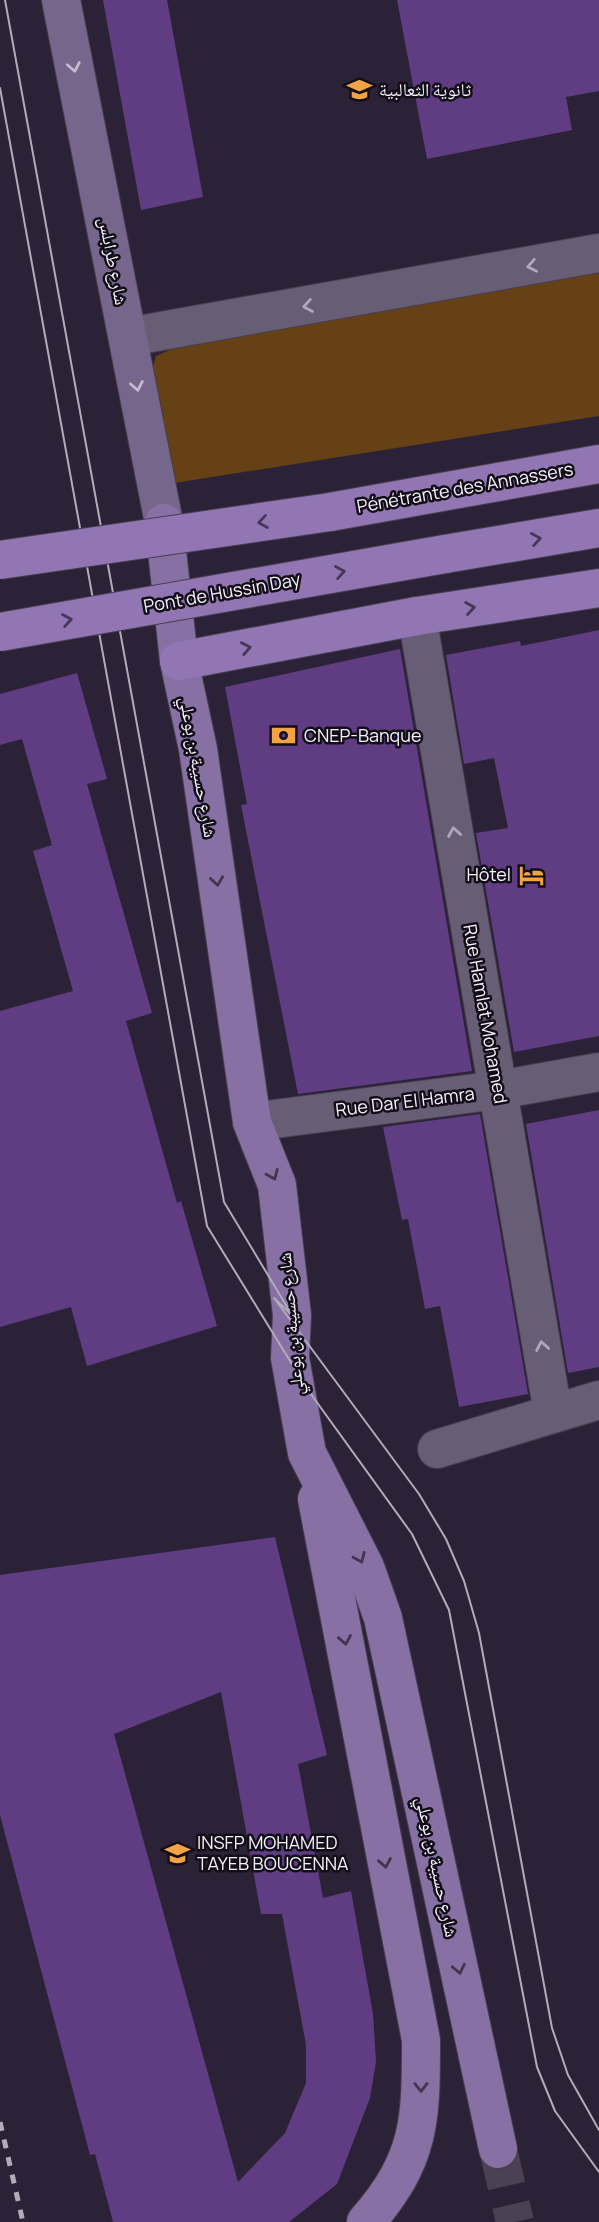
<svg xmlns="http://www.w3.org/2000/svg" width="599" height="2222" viewBox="0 0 599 2222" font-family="Manrope,'Noto Naskh Arabic',sans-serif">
	<rect width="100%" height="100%" fill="#2c2237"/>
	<polygon fill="#664115" points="599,273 599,416 168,484 150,378 156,356 174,348 405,304"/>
	<g fill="#603d83" fill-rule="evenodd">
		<polygon points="103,0 167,0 203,197 141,210"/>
		<polygon points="397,0 599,0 599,91 566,97 572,130 427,159"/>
		<polygon points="599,630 599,1036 514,1052 476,833 508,828 494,758 464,764 446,655 520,641 521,646"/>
		<polygon points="400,649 472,1071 298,1094 241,805 247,804 225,687"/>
		<polygon points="77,673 107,779 87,784 152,1013 126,1021 177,1203 181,1201 217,1326 87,1366 71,1307 0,1327 0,1011 73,991 33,851 52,845 22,739 0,745 0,694"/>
		<polygon points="599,1110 599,1367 568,1373 526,1124"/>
		<polygon points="480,1114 528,1394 459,1407 440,1306 425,1309 408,1219 402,1220 383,1127"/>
		<path d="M275 1537 327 1755 298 1764 323 1898 351 1891 373 2014 376 2062 370 2098 337 2184 289 2222H113L95 2154 90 2155 0 1815V1575ZM221 1692 261 1914H282L306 2045V2083L285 2133 238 2182 114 1734Z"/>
	</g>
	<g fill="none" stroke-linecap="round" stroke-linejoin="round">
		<polyline stroke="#4a4155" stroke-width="38" stroke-dasharray="38 19" stroke-linecap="butt" points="498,2149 515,2222"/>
		<defs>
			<g id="minor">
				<polyline points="417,616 553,1413"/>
				<polyline points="252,1122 498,1090 599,1072"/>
				<polyline points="437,1449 599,1400"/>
			</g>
			<polyline id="tertiary" points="128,337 599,253"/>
			<polyline id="secondary" points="61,0 164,523"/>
			<g id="primary">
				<polyline points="164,523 179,661 198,749 252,1122 277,1185 292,1315 290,1358 307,1453 365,1567 383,1618 498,2149"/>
				<path d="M317 1499 421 2040C421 2120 421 2159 366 2222"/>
			</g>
			<g id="trunk">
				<polyline points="330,512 599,464"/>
				<polyline points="445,554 599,528"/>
				<polyline points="179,661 417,616 599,588"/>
			</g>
		</defs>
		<use href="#minor" stroke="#463e4f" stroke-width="40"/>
		<use href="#tertiary" stroke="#463e4f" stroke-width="40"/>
		<use href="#secondary" stroke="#463e4f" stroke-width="40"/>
		<use href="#primary" stroke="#463e4f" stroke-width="40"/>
		<use href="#trunk" stroke="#463e4f" stroke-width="40"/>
		<use href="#minor" stroke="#675d75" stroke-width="38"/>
		<use href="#tertiary" stroke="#675d75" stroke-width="38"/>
		<use href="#secondary" stroke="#77668c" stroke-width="38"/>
		<use href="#primary" stroke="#8770a4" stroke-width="38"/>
		<use href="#trunk" stroke="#9276b4" stroke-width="38"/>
		<g stroke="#b1abba" stroke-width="2">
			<polyline points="5,0 224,1202 292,1315 274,1298 419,1494 446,1539 464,1581 479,1633 552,2028 568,2075 599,2130"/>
			<polyline points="0,88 207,1226 308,1390 412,1534 449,1610 537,2067 555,2111 599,2172"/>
		</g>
		<polyline stroke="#b1abba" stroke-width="5" stroke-dasharray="9 9" stroke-linecap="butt" points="0,2122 23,2222"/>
		<defs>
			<g id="trunk-bridge">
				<polyline points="0,560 330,512"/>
				<polyline points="0,632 445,554"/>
			</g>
		</defs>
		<use href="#trunk-bridge" stroke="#463e4f" stroke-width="40" stroke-linecap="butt"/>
		<use href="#trunk-bridge" stroke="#9276b4" stroke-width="38"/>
	</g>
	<defs><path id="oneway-chevron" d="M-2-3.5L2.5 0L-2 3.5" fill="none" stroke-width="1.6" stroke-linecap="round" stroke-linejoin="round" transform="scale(1.75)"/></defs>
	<g stroke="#c4bad0">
		<use href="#oneway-chevron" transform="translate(74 67) rotate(79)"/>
		<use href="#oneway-chevron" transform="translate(137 386) rotate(79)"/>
	</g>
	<g stroke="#afa8ba">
		<use href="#oneway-chevron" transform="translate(532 266) rotate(169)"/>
		<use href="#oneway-chevron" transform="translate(308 306) rotate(170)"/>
		<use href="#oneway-chevron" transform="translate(454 832) rotate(-100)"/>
		<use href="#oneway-chevron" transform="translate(542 1346) rotate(-100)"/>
	</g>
	<g stroke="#453856">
		<use href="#oneway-chevron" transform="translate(263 522) rotate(171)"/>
		<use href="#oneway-chevron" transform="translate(536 539) rotate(-10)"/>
		<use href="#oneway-chevron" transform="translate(340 572) rotate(-10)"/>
		<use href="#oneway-chevron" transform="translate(470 608) rotate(-9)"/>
		<use href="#oneway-chevron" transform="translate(67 620) rotate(-10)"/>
		<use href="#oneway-chevron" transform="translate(246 648) rotate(-11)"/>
	</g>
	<g stroke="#41354f">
		<use href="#oneway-chevron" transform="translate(217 881) rotate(82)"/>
		<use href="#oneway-chevron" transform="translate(273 1175) rotate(67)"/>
		<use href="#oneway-chevron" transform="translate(360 1558) rotate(66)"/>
		<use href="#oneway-chevron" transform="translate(345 1640) rotate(80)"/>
		<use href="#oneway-chevron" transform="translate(385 1863) rotate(80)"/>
		<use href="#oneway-chevron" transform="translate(459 1969) rotate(78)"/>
		<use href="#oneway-chevron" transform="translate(421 2087) rotate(89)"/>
	</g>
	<defs>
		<symbol id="school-bare" viewBox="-9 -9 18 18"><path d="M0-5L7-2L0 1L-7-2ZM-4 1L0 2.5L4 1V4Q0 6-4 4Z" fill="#f4a344" stroke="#120e17" stroke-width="2.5" paint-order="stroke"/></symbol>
		<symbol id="bank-bare" viewBox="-9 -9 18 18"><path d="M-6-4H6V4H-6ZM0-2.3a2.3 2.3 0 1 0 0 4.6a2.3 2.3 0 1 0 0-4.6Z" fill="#f4a344" stroke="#120e17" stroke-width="2.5" paint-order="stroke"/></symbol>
		<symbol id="hotel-bare" viewBox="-9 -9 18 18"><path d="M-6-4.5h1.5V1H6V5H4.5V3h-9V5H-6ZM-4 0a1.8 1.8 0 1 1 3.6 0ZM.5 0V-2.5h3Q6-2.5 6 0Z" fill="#f4a344" stroke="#120e17" stroke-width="2.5" paint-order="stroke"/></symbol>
		<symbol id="university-bare" viewBox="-9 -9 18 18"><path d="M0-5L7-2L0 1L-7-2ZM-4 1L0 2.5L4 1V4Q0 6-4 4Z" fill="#f4a344" stroke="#120e17" stroke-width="2.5" paint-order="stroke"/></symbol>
	</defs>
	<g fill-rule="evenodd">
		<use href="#school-bare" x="342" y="72" width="35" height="35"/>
		<use href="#bank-bare" x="266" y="718" width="35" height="35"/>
		<use href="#hotel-bare" x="514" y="858" width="35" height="35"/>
		<use href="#university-bare" x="160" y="1836" width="35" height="35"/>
	</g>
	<g text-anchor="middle" stroke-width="5" stroke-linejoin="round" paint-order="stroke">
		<g font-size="18" fill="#f7f2fe" stroke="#120e17" text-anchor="start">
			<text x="379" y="96">ثانوية الثعالبية</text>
			<text x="304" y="742">CNEP-Banque</text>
			<text x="511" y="881" text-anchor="end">Hôtel</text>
			<text x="197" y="1849">INSFP MOHAMED<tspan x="197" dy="21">TAYEB BOUCENNA</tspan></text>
		</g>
		<g font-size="18" fill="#f7f2fe" stroke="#120e17">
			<text transform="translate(113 261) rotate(79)" y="6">شارع طرابلس</text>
			<text transform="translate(465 488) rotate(-10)" y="6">Pénétrante des Annassers</text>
			<text transform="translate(222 593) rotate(-10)" y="6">Pont de Hussin Day</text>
			<text transform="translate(198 767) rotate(80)" y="6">شارع حسيبة بن بوعلي</text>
			<text transform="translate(485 1014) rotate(80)" y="6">Rue Hamlat Mohamed</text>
			<text transform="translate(405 1102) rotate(-7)" y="6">Rue Dar El Hamra</text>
			<text transform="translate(291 1324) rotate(-95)" y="6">شارع حسيبة بن بوعلي</text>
			<text transform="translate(437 1867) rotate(78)" y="6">شارع حسيبة بن بوعلي</text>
		</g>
	</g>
</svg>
